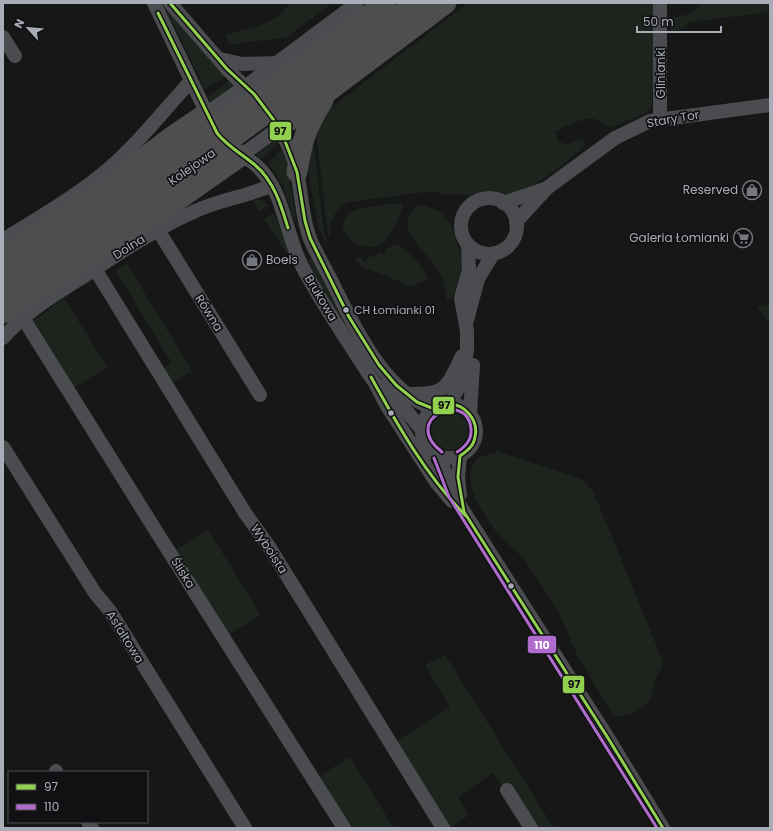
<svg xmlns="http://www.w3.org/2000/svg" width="773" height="831" viewBox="0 0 773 831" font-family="Poppins,sans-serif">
	<rect width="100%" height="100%" fill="#171717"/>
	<g fill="#1d241e">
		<polygon points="163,3 202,51 228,75 205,89"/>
		<path d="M290 3H332L287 37 228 45 226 35C248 28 278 24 290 3Z"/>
		<path d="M468 3H655L656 92H652V104L648 112 611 127H607L596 119 590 118 578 121 556 131 558 142H562L563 145 583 139 586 143C576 157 524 196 508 195 500 194 494 190 487 191 474 192 467 199 454 193L453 196 432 191 350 202C336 206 329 221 330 235L328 236 317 139 315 135 324 113Z"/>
		<polygon points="701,3 770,3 770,12 690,22 683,28 670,33 670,18 690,14"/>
		<polygon points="232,79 236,85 211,104 208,96"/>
		<polygon points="277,138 280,142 261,159 256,155"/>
		<polygon points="313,141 324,232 328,250 318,226 307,164"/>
		<polygon points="282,149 287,162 298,230 283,186 268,163"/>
		<polygon points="252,199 264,201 269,205 259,211"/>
		<path d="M402 203 404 204C399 215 394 231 385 240 363 261 327 228 351 213 362 205 388 205 402 203Z"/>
		<path d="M423 205 444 213 443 216 451 225 462 258V266L452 299 447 300C443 261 424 259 408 231 405 219 410 207 423 205Z"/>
		<polygon points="273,213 275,214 291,260 264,219"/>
		<path d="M396 244C404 245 429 273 428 280L410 286 361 266 355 259 356 257H363L362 261 366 262 369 256 371 258 381 251 382 254 386 253 385 249Z"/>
		<polygon points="311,258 333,301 373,365 371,367 328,300 308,260"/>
		<polygon points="127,264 192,371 171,384 161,370 172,363 115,270"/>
		<polygon points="64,298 107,367 74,388 32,322"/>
		<polygon points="770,304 770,322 764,317 757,306"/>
		<circle cx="450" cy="431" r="19"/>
		<polygon points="496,451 578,478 584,481 593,491 660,654 662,663 661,669 655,678 650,699 646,704 630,715 627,713 622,716 614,716 579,659 560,615 548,595 524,559 496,532 479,506 471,487 470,472 475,461 480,457 488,455 490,453 496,454"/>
		<polygon points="208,530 261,615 229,634 176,550"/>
		<polygon points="445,655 554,828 535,828 493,773 458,797 469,815 450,828 395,742 450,707 425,665"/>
		<polygon points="350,757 394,828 350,828 318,777"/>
	</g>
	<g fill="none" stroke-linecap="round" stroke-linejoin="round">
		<g stroke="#4b4c50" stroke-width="14">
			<polyline points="154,3 210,120"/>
			<polyline points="170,3 227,69 262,104"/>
			<polyline points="660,3 660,119"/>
			<polyline points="3,37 15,56"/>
			<polyline points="220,59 242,64 278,63"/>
			<polyline points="207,113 246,86 357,3"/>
			<path d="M274 121C284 136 294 155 297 173 302 195 302 218 310 239 316 253 325 268 332 282 354 326 384 392 434 409"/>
			<path d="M235 151C243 156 251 160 258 167 285 193 285 234 302 266 321 303 346 338 368 373L375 383 400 403 422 430"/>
			<polyline points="242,155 279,128"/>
			<circle cx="489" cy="226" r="28"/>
			<polyline points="503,203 545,189"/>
			<polyline points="516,222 547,188 615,138 650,121 770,105"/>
			<polyline points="158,230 260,395"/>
			<path d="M3 240C38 218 75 197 107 170 138 144 163 111 191 81"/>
			<polyline points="95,269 245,513 268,545 443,828"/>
			<polyline points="23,318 156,531 344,828"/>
			<polyline points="467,320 478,279 493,254"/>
			<path d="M3 338C28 309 61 291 92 271 127 248 162 225 200 209 223 199 249 196 272 185"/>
			<polyline points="377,387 387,406 436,482 452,501"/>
			<path d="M407 394C446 395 446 389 462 356"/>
			<polyline points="449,404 461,384 467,350 467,331 461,298 469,269 468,245"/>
			<circle cx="449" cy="431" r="27"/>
			<polyline points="470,414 473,365"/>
			<polyline points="3,447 95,593 110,611 245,828"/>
			<polyline points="439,456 453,494 464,512 608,738 663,828"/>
			<polyline points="460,456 458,477 460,495"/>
			<polyline points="56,771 56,772"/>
			<polyline points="507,790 531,828"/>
			<polyline points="88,822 92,828"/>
		</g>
		<g stroke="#4e4e51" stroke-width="21">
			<polyline points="297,69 385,3"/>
			<polyline points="307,84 416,3"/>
			<polyline points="279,128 446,3"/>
			<path d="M297 172C302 139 306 128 323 100"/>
			<polyline points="3,255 106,187 170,138 207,113"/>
			<polyline points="3,273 173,158"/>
			<polyline points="3,294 182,174"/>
			<polyline points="3,313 158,214 242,155"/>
		</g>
		<g stroke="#4e4e51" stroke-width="21">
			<polyline points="173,158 297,69"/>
			<polyline points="182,174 307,84"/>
		</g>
		<defs>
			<g id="bus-1">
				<path d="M170 3 227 69 254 94 273 119 283 136 297 172 305 221 310 238 349 317 379 365 396 385 417 402 434 409C438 408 442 405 446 405 464 402 479 420 475 437 474 446 467 451 460 456L458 477 464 512 608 738 663 828"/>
				<path d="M158 13 217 133C228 147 242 154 255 165 274 181 281 205 288 228"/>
				<path d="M371 377C398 426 427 477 466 516"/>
			</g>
			<g id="bus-2">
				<path d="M442 452C399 419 468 389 471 429 472 439 465 447 457 452"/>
				<polyline points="434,458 449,497 657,828"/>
			</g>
		</defs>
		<use href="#bus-1" stroke="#111113" stroke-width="6"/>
		<use href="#bus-2" stroke="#111113" stroke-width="6"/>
		<use href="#bus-1" stroke="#92d050" stroke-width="3"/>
		<use href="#bus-2" stroke="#b06ccc" stroke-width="3"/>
	</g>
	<defs>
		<symbol id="shop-ring" viewBox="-11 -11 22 22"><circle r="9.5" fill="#111113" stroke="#757880" stroke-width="1.5"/><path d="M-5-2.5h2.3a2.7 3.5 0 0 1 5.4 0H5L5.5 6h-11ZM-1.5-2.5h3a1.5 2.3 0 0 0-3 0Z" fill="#757880"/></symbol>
		<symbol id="supermarket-ring" viewBox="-11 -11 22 22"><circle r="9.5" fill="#111113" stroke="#757880" stroke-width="1.5"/><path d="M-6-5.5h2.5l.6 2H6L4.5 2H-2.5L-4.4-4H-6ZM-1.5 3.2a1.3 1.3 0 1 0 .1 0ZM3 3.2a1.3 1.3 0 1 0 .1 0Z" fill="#757880"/></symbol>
	</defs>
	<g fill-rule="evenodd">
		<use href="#shop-ring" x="741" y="179" width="22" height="22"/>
		<use href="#supermarket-ring" x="732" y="227" width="22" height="22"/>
		<use href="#shop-ring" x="241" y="249" width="22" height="22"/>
	</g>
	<g fill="#a8adb8" stroke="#111113" stroke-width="1.5">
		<circle cx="346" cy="310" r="3.5"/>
		<circle cx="391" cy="413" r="3.5"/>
		<circle cx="511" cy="586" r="3.5"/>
	</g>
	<g text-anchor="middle" stroke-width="3.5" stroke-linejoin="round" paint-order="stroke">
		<g font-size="11" fill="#a8adb8" stroke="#111113" text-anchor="start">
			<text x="354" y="314">CH Łomianki 01</text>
		</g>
		<g font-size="12" fill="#a8adb8" stroke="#111113">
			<text transform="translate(661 73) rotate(-90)" y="4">Glinianki</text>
			<text transform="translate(673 119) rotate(-10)" y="4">Stary Tor</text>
			<text transform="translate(192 167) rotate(-35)" y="4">Kolejowa</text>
			<text transform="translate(129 247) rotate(-32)" y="4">Dolna</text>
			<text transform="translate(321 298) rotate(59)" y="4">Brukowa</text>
			<text transform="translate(209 313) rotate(58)" y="4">Równa</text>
			<text transform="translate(269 549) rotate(57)" y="4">Wyboista</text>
			<text transform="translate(183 573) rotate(58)" y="4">Śliska</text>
			<text transform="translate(125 637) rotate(58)" y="4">Asfaltowa</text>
		</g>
		<g font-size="12" fill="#a8adb8" stroke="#111113" text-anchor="end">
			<text x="738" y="194">Reserved</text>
			<text x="729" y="242">Galeria Łomianki</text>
			<text x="266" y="264" text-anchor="start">Boels</text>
		</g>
	</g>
	<g stroke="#111113" stroke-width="1.5">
		<rect x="269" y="121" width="23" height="20" rx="4" fill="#92d050"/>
		<rect x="432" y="396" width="23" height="19" rx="4" fill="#92d050"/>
		<rect x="527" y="635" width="30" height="19" rx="4" fill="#b06ccc"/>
		<rect x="562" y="675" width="23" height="19" rx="4" fill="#92d050"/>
	</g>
	<g font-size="11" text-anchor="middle" font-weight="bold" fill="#fff">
		<text x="542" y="649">110</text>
	</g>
	<g font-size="11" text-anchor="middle" font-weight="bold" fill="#111">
		<text x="280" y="135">97</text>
		<text x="444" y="409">97</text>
		<text x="574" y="688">97</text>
	</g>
	<rect width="773" height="831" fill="none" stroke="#a8adb8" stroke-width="8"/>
	<rect x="8" y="771" width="140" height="52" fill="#111113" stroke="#4d4f55"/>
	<rect x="16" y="784" width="20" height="6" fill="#92d050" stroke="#4d4f55"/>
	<text x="44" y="791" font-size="12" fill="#a8adb8">97</text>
	<rect x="16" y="804" width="20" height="6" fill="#b06ccc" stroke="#4d4f55"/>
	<text x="44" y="811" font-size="12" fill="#a8adb8">110</text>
	<g transform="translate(28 28) rotate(297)" stroke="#111113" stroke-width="3" paint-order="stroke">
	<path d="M0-3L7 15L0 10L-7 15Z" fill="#a8adb8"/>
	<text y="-6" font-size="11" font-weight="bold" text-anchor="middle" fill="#a8adb8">N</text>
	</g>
	<path d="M637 26v6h84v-6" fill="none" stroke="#a8adb8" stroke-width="2"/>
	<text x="643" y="26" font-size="12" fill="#a8adb8" stroke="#111113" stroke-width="3" paint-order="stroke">50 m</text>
</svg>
